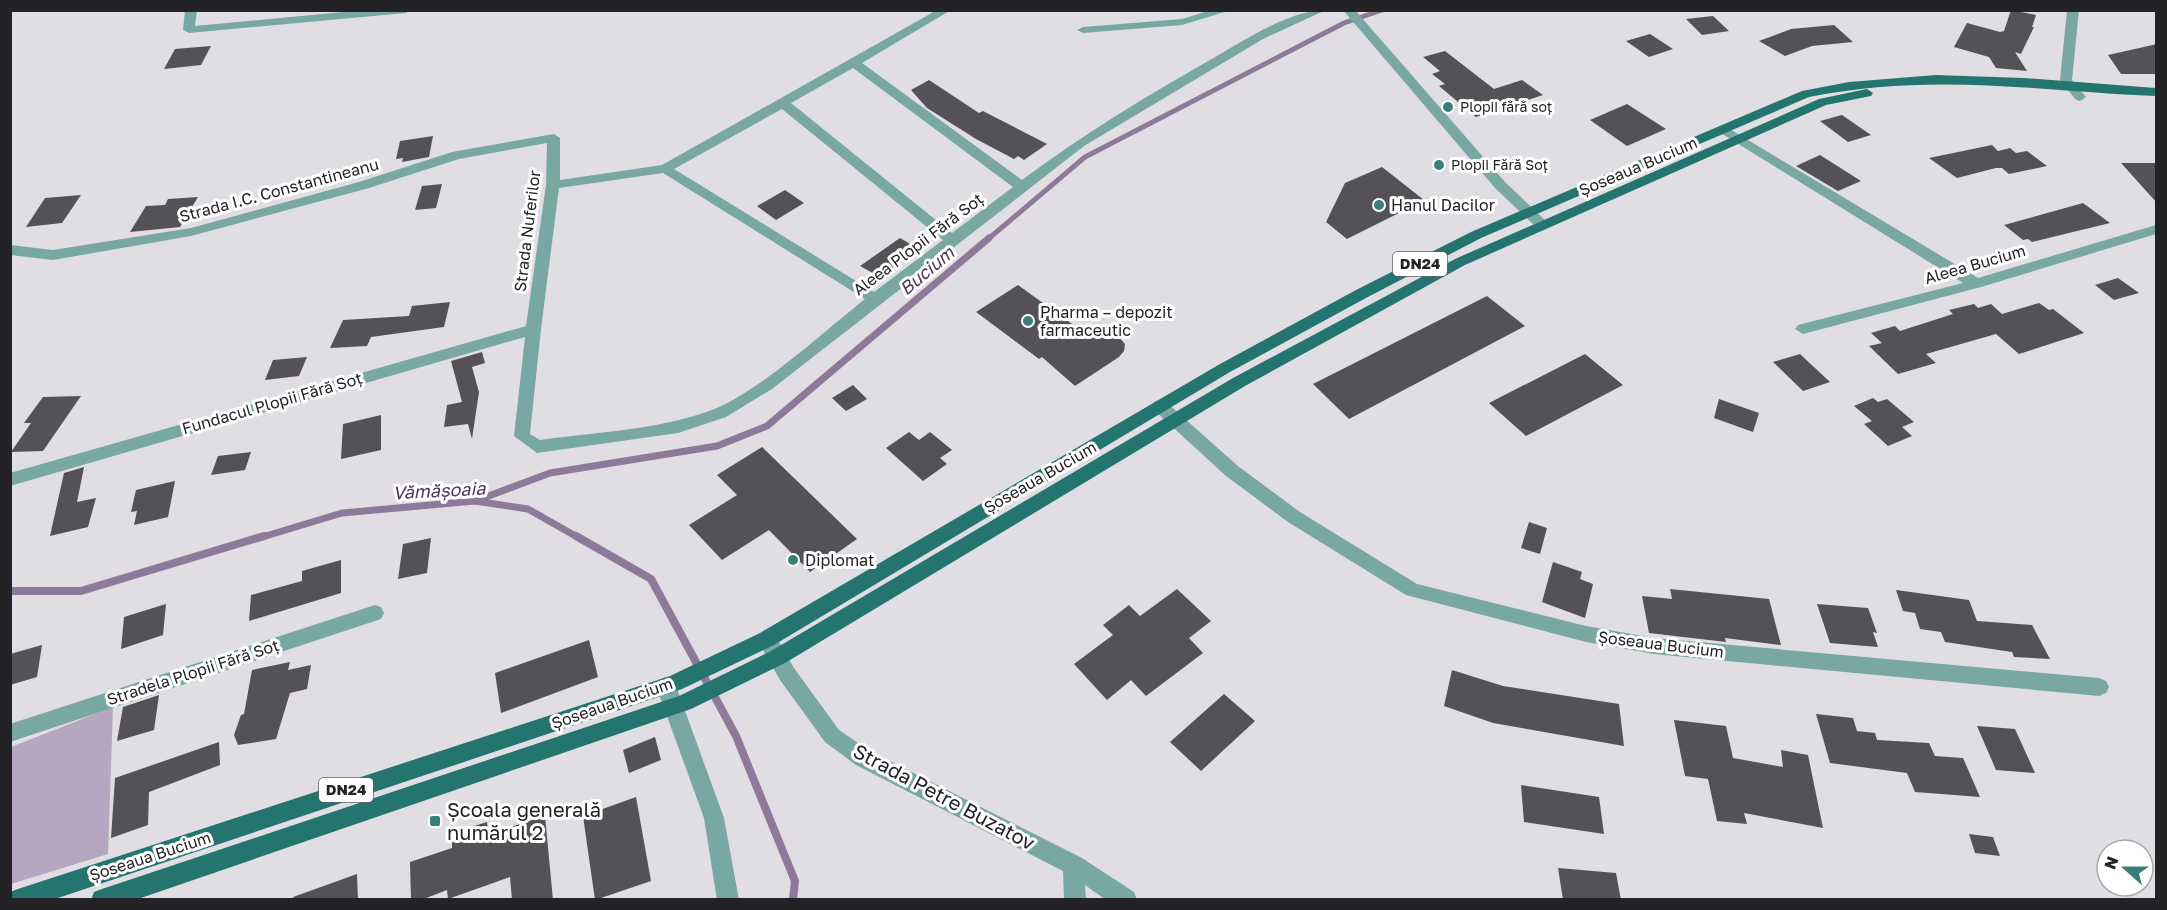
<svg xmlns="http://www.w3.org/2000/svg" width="2167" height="910" viewBox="0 0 2167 910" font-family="'Golos Text',sans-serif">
	<rect width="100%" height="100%" fill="#e1dee3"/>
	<polygon fill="#b6a6c1" points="113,707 108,854 11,884 11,747"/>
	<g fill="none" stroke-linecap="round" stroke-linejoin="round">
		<polyline stroke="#8d7a9a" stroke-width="5" points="987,240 1085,157 1344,23 1382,10"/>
		<g stroke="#8d7a9a" stroke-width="7">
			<polyline points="475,501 550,473 717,446 767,426 989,238"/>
			<polyline points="259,538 342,513 475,501 528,509 579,538"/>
		</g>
		<g stroke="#8d7a9a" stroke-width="8">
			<polyline points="576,536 651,579 736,736 795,881 793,900"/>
			<polyline points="10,591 81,591 264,536"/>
		</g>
	</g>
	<g fill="#555257">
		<polygon points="2011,10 2036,15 2032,27 2034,27 2021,54 2015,52 2027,71 1996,68 1989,57 1954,47 1967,23 2000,32 2004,31"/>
		<polygon points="1713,16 1729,31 1702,35 1686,19"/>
		<polygon points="1834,25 1853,42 1812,46 1785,56 1759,41 1791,29"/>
		<polygon points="1650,34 1673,49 1649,57 1626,41"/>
		<polygon points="2157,44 2157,74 2121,74 2108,55"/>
		<polygon points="211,46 201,65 164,69 175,49"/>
		<polygon points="1445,51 1494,89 1522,80 1543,95 1476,117 1439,86 1445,84 1432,74 1440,71 1423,57"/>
		<polygon points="929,80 979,113 983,111 1047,144 1024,160 1018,156 1014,159 976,139 927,108 911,90"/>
		<polygon points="1627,104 1666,129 1627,146 1590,120"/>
		<polygon points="1842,115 1871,135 1848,142 1820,121"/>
		<polygon points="433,136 429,157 402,162 403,158 396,159 400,141"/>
		<polygon points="1992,145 1998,151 2010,148 2016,153 2027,151 2047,166 2009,174 2002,168 1996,168 1957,178 1929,158"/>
		<polygon points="1820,155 1861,181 1838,191 1796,166"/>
		<polygon points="2121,163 2157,163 2157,203"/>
		<polygon points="1382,167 1429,204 1410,213 1407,209 1347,239 1326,222 1345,183"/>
		<polygon points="442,184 436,208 415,210 422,186"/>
		<polygon points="785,190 804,203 776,220 757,206"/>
		<polygon points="81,195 62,223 26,227 45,198"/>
		<polygon points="198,197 180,227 130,232 146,206 165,205 168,199"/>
		<polygon points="2083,203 2110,223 2032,242 2028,239 2023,240 2004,225"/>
		<polygon points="900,238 919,249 880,277 860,266"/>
		<polygon points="2118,278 2139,293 2114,300 2095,285"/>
		<polygon points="1018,285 1086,334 1105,330 1115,333 1125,344 1124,351 1119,357 1075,386 1042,357 1039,359 976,312"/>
		<polygon points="1487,296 1525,326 1349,419 1313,384"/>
		<polygon points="450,302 444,327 371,337 367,346 330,348 343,320 409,316 412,306"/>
		<polygon points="2039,303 2049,310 2053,309 2084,333 2019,354 1996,334 1926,354 1936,363 1898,374 1869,346 1882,343 1871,333 1895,326 1900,331 1953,314 1949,310 1974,304 1978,308 1991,304 2002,314"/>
		<polygon points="482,352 485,363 472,367 479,392 472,439 468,424 444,427 447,405 462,402 451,361"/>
		<polygon points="1585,354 1623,385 1526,436 1489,403"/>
		<polygon points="1800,354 1830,382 1803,391 1773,362"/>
		<polygon points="307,357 299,376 265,380 273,360"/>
		<polygon points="853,385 867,399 846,411 832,398"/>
		<polygon points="81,396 43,451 11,452 31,423 24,423 43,397"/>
		<polygon points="1873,398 1878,402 1887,399 1914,422 1902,427 1912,436 1888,446 1864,424 1872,421 1854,406"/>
		<polygon points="1719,399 1759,413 1753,432 1714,418"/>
		<polygon points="381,415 381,450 341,459 343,424"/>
		<polygon points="909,432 919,440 930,432 952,450 940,458 947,464 923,481 886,448"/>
		<polygon points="762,447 857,539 810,572 769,530 722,560 689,525 737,495 717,475"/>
		<polygon points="251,452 245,470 211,475 218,456"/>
		<polygon points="84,467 77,502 96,498 88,527 50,536 64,473"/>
		<polygon points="175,481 168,517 134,525 137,511 131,512 136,490"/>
		<polygon points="1529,522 1547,528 1540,554 1521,548"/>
		<polygon points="431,538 427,573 398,579 403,544"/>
		<polygon points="341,560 341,593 249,621 251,595 302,581 302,571"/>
		<polygon points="1553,562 1582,572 1580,579 1593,584 1585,618 1542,602"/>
		<polygon points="1177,589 1211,621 1189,638 1203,653 1146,696 1131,680 1107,700 1074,664 1113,635 1103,625 1129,605 1140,616"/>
		<polygon points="1670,589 1769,599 1781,645 1725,638 1726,642 1649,633 1642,596 1672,599"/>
		<polygon points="1896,590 1969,600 1977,621 2032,625 2050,659 2014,657 2012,652 1945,642 1941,632 1920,629 1915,613 1903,611"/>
		<polygon points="166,604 163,635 121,649 124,617"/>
		<polygon points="1817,604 1868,608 1877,633 1873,632 1878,647 1830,643"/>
		<polygon points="589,640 598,677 501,713 495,673"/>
		<polygon points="42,645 37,677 10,685 10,654"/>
		<polygon points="290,662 288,670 311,665 307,689 290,693 276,739 238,745 234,735 241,715 244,714 252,670"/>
		<polygon points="1452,670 1503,686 1619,704 1624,746 1493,723 1444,706"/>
		<polygon points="1224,694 1255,721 1201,771 1170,742"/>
		<polygon points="159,695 154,730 117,741 123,707"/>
		<polygon points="1816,714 1853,718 1857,731 1875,733 1877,740 1929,743 1935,756 1963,758 1980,797 1915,792 1907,773 1830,763"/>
		<polygon points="1674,720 1726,726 1733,758 1783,767 1781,750 1808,755 1823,828 1744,813 1747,824 1717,821 1708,779 1685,776"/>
		<polygon points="1977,726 2015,729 2035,773 1996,770"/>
		<polygon points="655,737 661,760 629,773 623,750"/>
		<polygon points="219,742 220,765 149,792 148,825 111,838 115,778"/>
		<polygon points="1521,785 1599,797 1604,834 1524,822"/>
		<polygon points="636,797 651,881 595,900 583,816"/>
		<polygon points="545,816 553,900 512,900 510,877 448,899 447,890 421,900 411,900 410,862 452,848 452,833 487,822 488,834"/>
		<polygon points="1969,834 1993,837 2000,856 1975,853"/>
		<polygon points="1558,868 1616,873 1621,900 1563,900"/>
		<polygon points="357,874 358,900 294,900 293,897"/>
	</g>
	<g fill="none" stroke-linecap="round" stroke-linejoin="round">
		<g fill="#79a8a3" fill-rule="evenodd">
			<polygon points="185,10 197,10 195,26 364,10 411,10 406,13 189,33 183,30"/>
			<path d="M937 10H951L862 63 1022 180C1082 135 1145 97 1210 60 1243 41 1289 10 1326 10L1263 39 1084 146 772 389 726 417 678 433 537 453 514 436 525 337 10 486V473L526 326 546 185 547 143 459 159 369 188 191 236 53 260 10 255V245L53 250 191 228 359 182 452 152 554 134 560 138V180L662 165ZM853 68 1013 187 952 233 791 103ZM782 109 943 240 874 292 674 169ZM663 173 865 299C823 332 759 392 712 410 658 430 596 432 540 440L530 434 541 329 559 188Z"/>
			<polygon points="1211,10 1231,10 1182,25 1083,33 1077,30 1083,27 1182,19"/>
			<polygon points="1343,10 1355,10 1505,182 1547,222 1547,228 1537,228 1495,188"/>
			<polygon points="2067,10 2079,10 2072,80 2086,97 2080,101 2076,100 2060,80"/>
			<polygon points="1723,125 1978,278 2156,225 2156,234 1981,287 1803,334 1795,329 1798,325 1963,283 1719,132 1719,126"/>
			<polygon points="1160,400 1166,402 1238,466 1300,512 1417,584 1586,626 1654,638 2099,678 2106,681 2109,687 2106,693 2099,696 1654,654 1586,642 1406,595 1288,522 1226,476 1154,410 1152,406 1154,402"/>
			<polygon points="375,605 381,607 384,613 381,619 10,742 10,724"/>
			<polygon points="767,631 774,633 794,668 839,730 870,751 1082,858 1134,892 1137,900 1106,900 1085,885 1086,900 1064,900 1063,871 856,765 825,742 780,680 760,645 758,639 760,633"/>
			<polygon points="666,677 673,680 676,686 724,818 739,900 717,900 704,818 656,686 659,680"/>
		</g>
		<g fill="#24756f" fill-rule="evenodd">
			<path d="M1936 75 2024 78 2156 88V96C2034 91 1933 72 1809 97L1481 238 1366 298 1230 372 774 645 682 689 52 900H10V892L18 889 670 676 760 633 1220 364 1356 290 1471 232 1802 91 1849 82Z"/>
			<polygon points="1867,89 1873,93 1871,96 1826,105 1465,265 1245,386 785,663 691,709 135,900 91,900 94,892 102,889 679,696 771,651 1233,378 1455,259 1819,99"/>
		</g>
	</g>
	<g fill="#377f7a" stroke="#fff" stroke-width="2">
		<circle cx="1448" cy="107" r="6"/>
		<circle cx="1439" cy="165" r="6"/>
		<circle cx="1379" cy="205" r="6"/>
		<circle cx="1028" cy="321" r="6"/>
		<circle cx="793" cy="560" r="6"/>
		<rect x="429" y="815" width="12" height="12" rx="3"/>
	</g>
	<g text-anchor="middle" stroke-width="6" stroke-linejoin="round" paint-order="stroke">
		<g font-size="14" fill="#232224" stroke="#fff" text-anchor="start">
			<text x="1460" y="112">Plopii fără soț</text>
			<text x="1451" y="170">Plopii Fără Soț</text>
		</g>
		<g fill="#fff" stroke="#656466" stroke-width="1.5">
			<rect x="1393" y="252" width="54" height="24" rx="4.5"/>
			<rect x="319" y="778" width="54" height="24" rx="4.5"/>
		</g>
		<g font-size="15" font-weight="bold" fill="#232224">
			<text x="1420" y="269">DN24</text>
			<text x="346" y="795">DN24</text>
		</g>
		<g font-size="16" fill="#232224" stroke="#fff">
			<text transform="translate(1638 166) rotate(-23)" y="6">Șoseaua Bucium</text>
			<text transform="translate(279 190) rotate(-15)" y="6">Strada I.C. Constantineanu</text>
			<text transform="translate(527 231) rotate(-83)" y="6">Strada Nuferilor</text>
			<text transform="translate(918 244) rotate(-37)" y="6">Aleea Plopii Fără Soț</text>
			<text transform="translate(1975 264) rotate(-16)" y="6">Aleea Bucium</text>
			<text transform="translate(272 403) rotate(-16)" y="6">Fundacul Plopii Fără Soț</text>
			<text transform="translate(1040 477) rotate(-30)" y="6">Șoseaua Bucium</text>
			<text transform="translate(1661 644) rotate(7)" y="6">Șoseaua Bucium</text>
			<text transform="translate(193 672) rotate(-18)" y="6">Stradela Plopii Fără Soț</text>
			<text transform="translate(612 703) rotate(-19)" y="6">Șoseaua Bucium</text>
			<text transform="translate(150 856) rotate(-18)" y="6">Șoseaua Bucium</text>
		</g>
		<g font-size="16" fill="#232224" stroke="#fff" text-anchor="start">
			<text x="1391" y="211">Hanul Dacilor</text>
			<text x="1040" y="318">Pharma – depozit<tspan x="1040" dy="18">farmaceutic</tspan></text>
			<text x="805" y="566">Diplomat</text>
		</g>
		<g font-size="18" font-style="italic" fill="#503462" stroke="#fff">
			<text transform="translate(927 271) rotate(-40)" y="6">Bucium</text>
			<text transform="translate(439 491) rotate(-3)" y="6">Vămășoaia</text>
		</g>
		<g font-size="20" fill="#232224" stroke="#fff">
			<text transform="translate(944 797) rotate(28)" y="7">Strada Petre Buzatov</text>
		</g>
		<g font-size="20" fill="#232224" stroke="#fff" text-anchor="start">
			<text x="447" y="817">Școala generală<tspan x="447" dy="23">numărul 2</tspan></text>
		</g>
	</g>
	<rect width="2167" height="910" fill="none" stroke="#232224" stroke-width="24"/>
	<g transform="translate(2125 868) rotate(291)"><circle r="28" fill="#ffffff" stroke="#a7a7a7" stroke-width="1.5"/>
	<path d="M0-4.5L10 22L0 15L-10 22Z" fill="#377f7a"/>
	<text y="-9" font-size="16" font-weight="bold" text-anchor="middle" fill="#232224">N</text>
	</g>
</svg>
